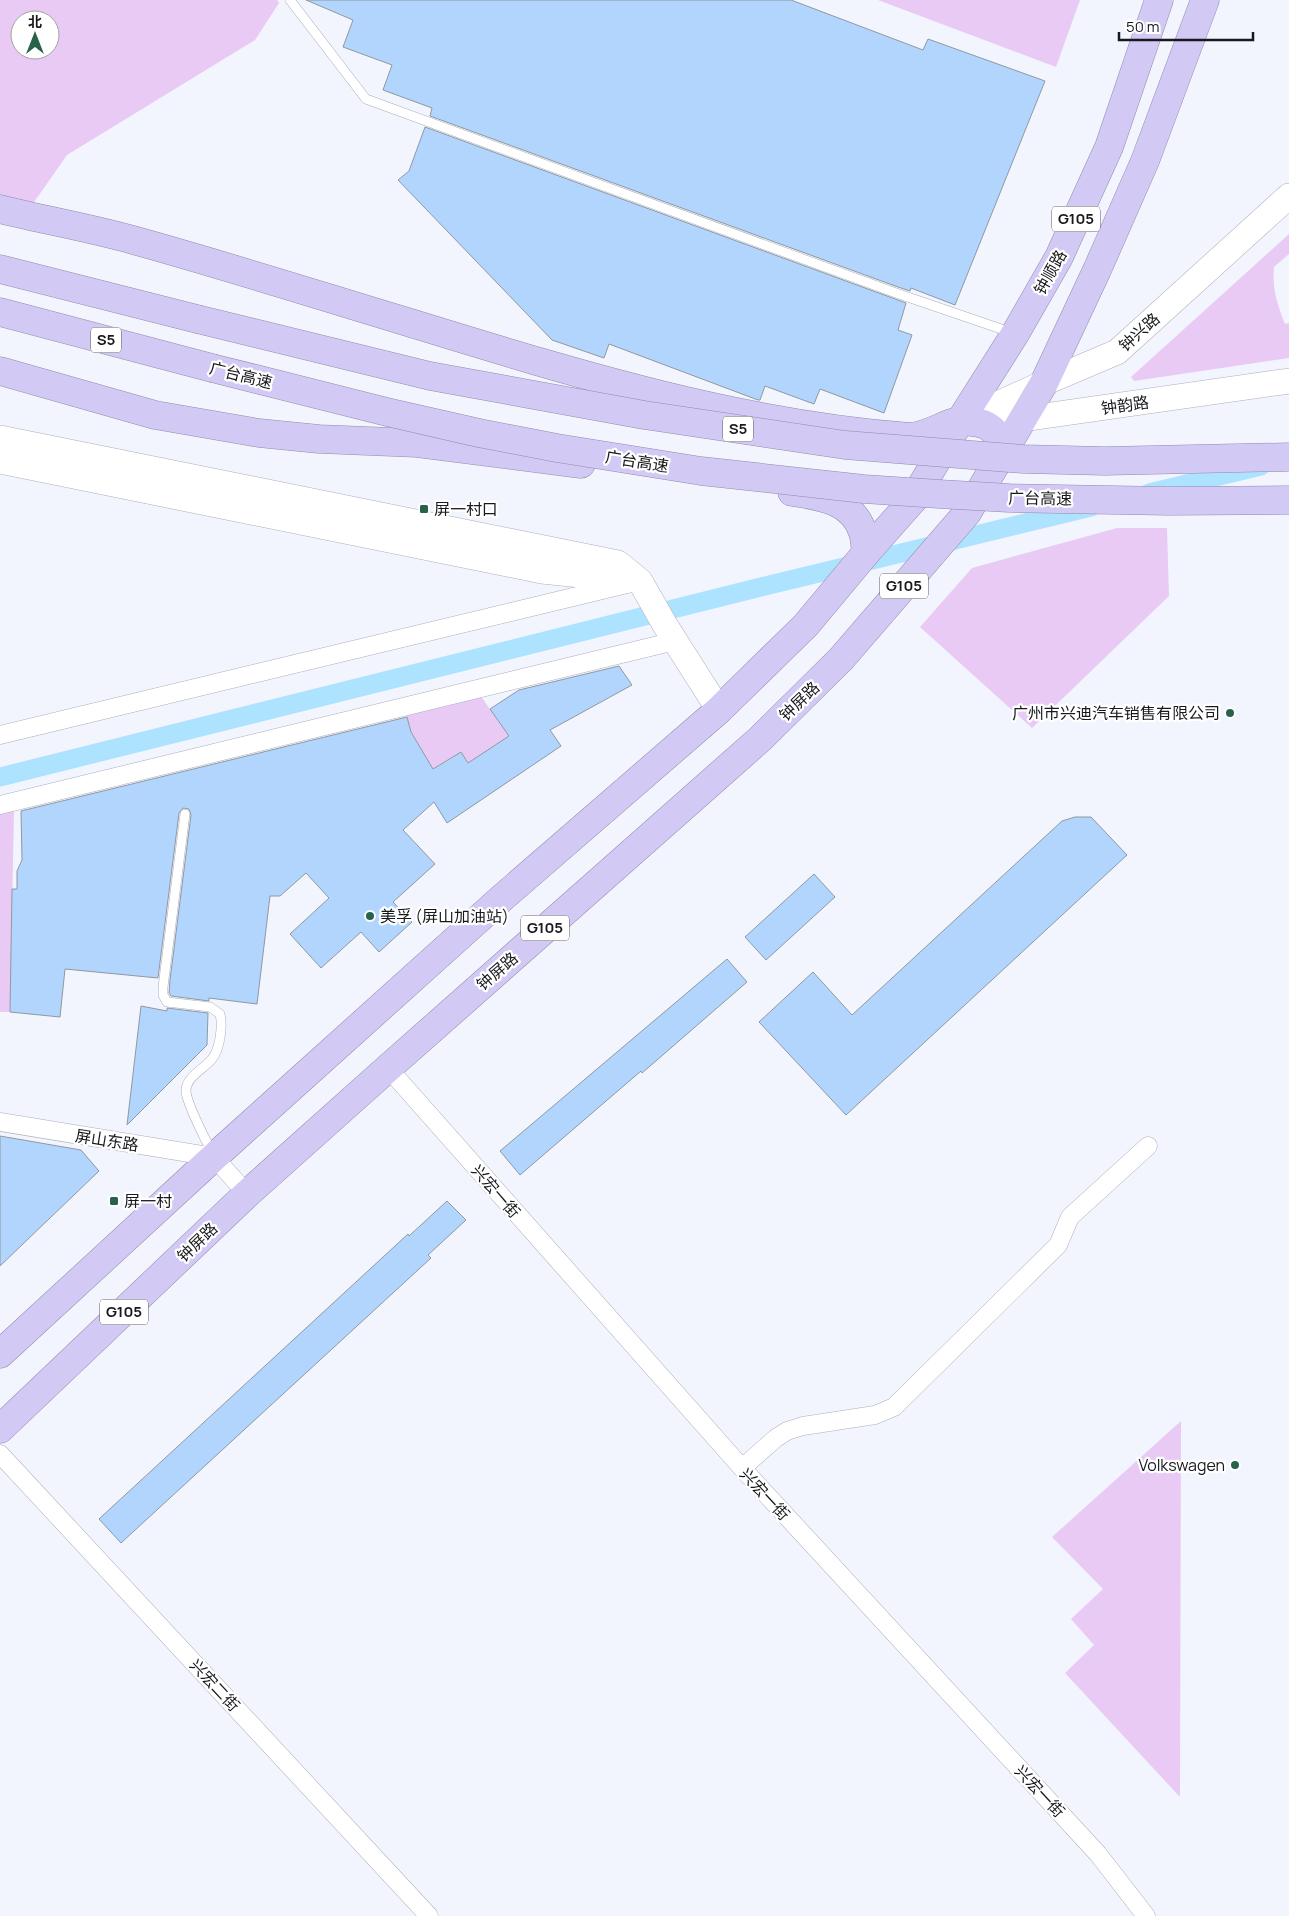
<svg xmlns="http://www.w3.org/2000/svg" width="1289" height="1916" viewBox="0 0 1289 1916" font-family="Manrope,'Noto Sans SC',sans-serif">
	<rect width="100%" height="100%" fill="#f2f5fe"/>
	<g fill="#e9caf5" fill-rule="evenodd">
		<path d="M0 0H277L279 3 255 40 67 155 32 205 0 197ZM20 20H50V50H20Z"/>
		<polygon points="878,0 1080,0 1056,67"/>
		<path d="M1289 234V254L1274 267C1272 288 1277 304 1285 324L1289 323V358L1134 381 1131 377Z"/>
		<polygon points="1117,528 1167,528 1169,596 1032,728 920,627 972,568"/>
		<polygon points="480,695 509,736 468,763 461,752 433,769 411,732 406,713"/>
		<polygon points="14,811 10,1012 0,1012 0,814"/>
		<polygon points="1181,1421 1180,1797 1065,1673 1094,1645 1071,1619 1103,1589 1052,1537"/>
	</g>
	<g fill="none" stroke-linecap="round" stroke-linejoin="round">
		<g stroke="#ade3fe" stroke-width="19">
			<polyline points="1149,493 1261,466"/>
			<polyline points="0,777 757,588 1091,507"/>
		</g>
	</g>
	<g fill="#b1d5fc" stroke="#9098a1">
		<polygon points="306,0 791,0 923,50 928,39 1045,81 955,305 911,288 910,291 898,287 430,116 432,108 383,90 392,65 343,47 353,20"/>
		<polygon points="425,127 906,303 898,330 912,335 884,413 820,389 814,404 765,386 760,400 758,400 609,344 604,358 552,340 398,180 409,171"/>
		<polygon points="619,666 632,685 550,730 561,746 447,823 434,802 403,830 435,864 393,902 412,922 379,952 361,932 321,968 290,934 329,898 306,873 280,896 270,896 257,1004 209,998 209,1001 171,996 169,993 170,980 191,815 189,809 183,808 179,813 158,978 65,969 60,1017 10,1012 12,889 17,889 17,871 22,860 21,811 407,717 411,732 433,769 461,752 468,763 509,736 490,709 519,690"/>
		<polygon points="1075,817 1091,817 1127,855 846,1115 759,1022 813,972 852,1015 1062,821"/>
		<polygon points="814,874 835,897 766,960 745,937"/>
		<polygon points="727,959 747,982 642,1073 641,1071 520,1175 500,1151"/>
		<polygon points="141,1006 167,1011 167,1008 208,1013 207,1045 127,1125"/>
		<polygon points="0,1136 81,1150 99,1171 0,1266"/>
		<polygon points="447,1201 466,1220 428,1255 431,1258 121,1543 99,1519 408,1234 409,1236"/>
	</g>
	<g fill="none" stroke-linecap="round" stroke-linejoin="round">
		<defs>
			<g id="lane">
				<polyline points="290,0 366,99 896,293 1013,333"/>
				<path d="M185 814 163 987V995L167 1002 210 1007 220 1014C223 1026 220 1049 212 1059 204 1069 185 1077 186 1092 188 1107 205 1138 212 1153"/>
			</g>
			<g id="street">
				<polyline points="0,735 627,584"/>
				<polyline points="0,805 675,641"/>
				<polyline points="388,1068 742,1468 1098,1854 1146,1916"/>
				<polyline points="0,1122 214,1157 247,1194"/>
				<polyline points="0,1454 429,1916"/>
				<polyline points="742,1468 776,1438 787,1431 803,1426 875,1415 894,1407 1058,1245 1070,1217 1148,1146"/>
			</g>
			<g id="secondary">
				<polyline points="1007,420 1023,419 1289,381"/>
				<polyline points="960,421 1044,383 1117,352 1289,196"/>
				<polyline points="0,438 618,563 640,581 665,625 719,710"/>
				<polyline points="0,461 542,571 630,580"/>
			</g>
			<g id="highway">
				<path d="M0 209C44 220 90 228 133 240 227 266 321 296 414 324 577 374 739 424 910 437 930 435 941 425 959 421 962 421 967 421 971 422 991 423 1001 434 1001 454"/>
				<polyline points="0,269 197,319"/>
				<polyline points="0,312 212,368"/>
				<polyline points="0,371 155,415 259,433 319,439 417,443 581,464"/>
				<path d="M792 492C821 496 854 501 863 533 865 539 865 547 866 553"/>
				<polyline points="0,1354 214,1157 502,898 719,710 806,625 866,553 913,500 960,421 1015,334 1059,257 1109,147 1159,0"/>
				<polyline points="0,1429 247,1194 388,1068 760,739 841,659 967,513 1044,383 1097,270 1145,161 1205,0"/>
			</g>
		</defs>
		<use href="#lane" stroke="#acafba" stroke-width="10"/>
		<use href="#street" stroke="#acafba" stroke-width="19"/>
		<use href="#secondary" stroke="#acafba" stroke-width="26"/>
		<use href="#highway" stroke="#918ba9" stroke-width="29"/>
		<use href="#lane" stroke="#fff" stroke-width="9"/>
		<use href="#street" stroke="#fff" stroke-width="18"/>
		<use href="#secondary" stroke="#fff" stroke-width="25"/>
		<use href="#highway" stroke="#d2c9f5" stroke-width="28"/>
		<defs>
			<g id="highway-bridge">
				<polyline points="197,319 430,376 644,415 845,445 1023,459 1105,461 1289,457"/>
				<polyline points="212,368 387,412 479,433 557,448 701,471 864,489 939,494 1009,498 1169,501 1289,500"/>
			</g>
		</defs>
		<use href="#highway-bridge" stroke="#918ba9" stroke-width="29" stroke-linecap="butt"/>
		<use href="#highway-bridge" stroke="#d2c9f5" stroke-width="28"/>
	</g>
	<g fill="#29624a" stroke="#fff" stroke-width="2">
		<rect x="419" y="504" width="10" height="10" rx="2.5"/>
		<circle cx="1230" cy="713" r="5"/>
		<circle cx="370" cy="916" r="5"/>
		<rect x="109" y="1196" width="10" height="10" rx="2.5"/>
		<circle cx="1235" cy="1465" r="5"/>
	</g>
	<g text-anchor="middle" stroke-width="4.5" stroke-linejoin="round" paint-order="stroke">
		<g fill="#fff" stroke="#5d5e61" stroke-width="1">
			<rect x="1052" y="206.5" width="48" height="25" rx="4"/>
			<rect x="91" y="327.5" width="30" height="25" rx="4"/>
			<rect x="723" y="416.5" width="30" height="25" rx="4"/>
			<rect x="880" y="573.5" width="48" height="25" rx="4"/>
			<rect x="521" y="915.5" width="48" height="25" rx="4"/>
			<rect x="100" y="1299.5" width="48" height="25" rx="4"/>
		</g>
		<g font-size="15" font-weight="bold" fill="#18191d">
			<text x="1076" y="224">G105</text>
			<text x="106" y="345">S5</text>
			<text x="738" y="434">S5</text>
			<text x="904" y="591">G105</text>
			<text x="545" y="933">G105</text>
			<text x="124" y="1317">G105</text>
		</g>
		<g font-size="16" fill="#18191d" stroke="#fff">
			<text transform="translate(1050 272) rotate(-61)" y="6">钟顺路</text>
			<text transform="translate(1139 332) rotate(-42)" y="6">钟兴路</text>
			<text transform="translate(241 375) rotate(14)" y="6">广台高速</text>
			<text transform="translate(1125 405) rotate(-8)" y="6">钟韵路</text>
			<text transform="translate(637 461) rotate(9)" y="6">广台高速</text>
			<text transform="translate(1040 498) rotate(1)" y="6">广台高速</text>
			<text transform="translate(799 701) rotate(-44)" y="6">钟屏路</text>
			<text transform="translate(497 971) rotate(-41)" y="6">钟屏路</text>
			<text transform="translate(107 1140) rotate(9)" y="6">屏山东路</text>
			<text transform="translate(496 1191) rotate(49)" y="6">兴宏一街</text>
			<text transform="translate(197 1242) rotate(-44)" y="6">钟屏路</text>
			<text transform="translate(765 1494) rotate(47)" y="6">兴宏一街</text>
			<text transform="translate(215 1685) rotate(47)" y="6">兴宏二街</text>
			<text transform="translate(1040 1791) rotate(47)" y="6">兴宏一街</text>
		</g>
		<g font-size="16" fill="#18191d" stroke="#fff" text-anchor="start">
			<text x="434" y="515">屏一村口</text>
			<text x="1220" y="719" text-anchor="end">广州市兴迪汽车销售有限公司</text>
			<text x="380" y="922">美孚 (屏山加油站)</text>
			<text x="124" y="1207">屏一村</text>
			<text x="1225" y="1471" text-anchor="end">Volkswagen</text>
		</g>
	</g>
	<g transform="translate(35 35)"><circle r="24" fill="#ffffff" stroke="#a3a3a5"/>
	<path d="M0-4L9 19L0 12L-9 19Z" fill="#29624a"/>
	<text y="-8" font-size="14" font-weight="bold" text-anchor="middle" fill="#18191d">北</text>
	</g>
	<path d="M1119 32v8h134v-8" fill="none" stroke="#18191d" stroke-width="2.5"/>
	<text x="1126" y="32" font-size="15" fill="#18191d" stroke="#ffffff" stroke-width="4" paint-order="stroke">50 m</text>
</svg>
